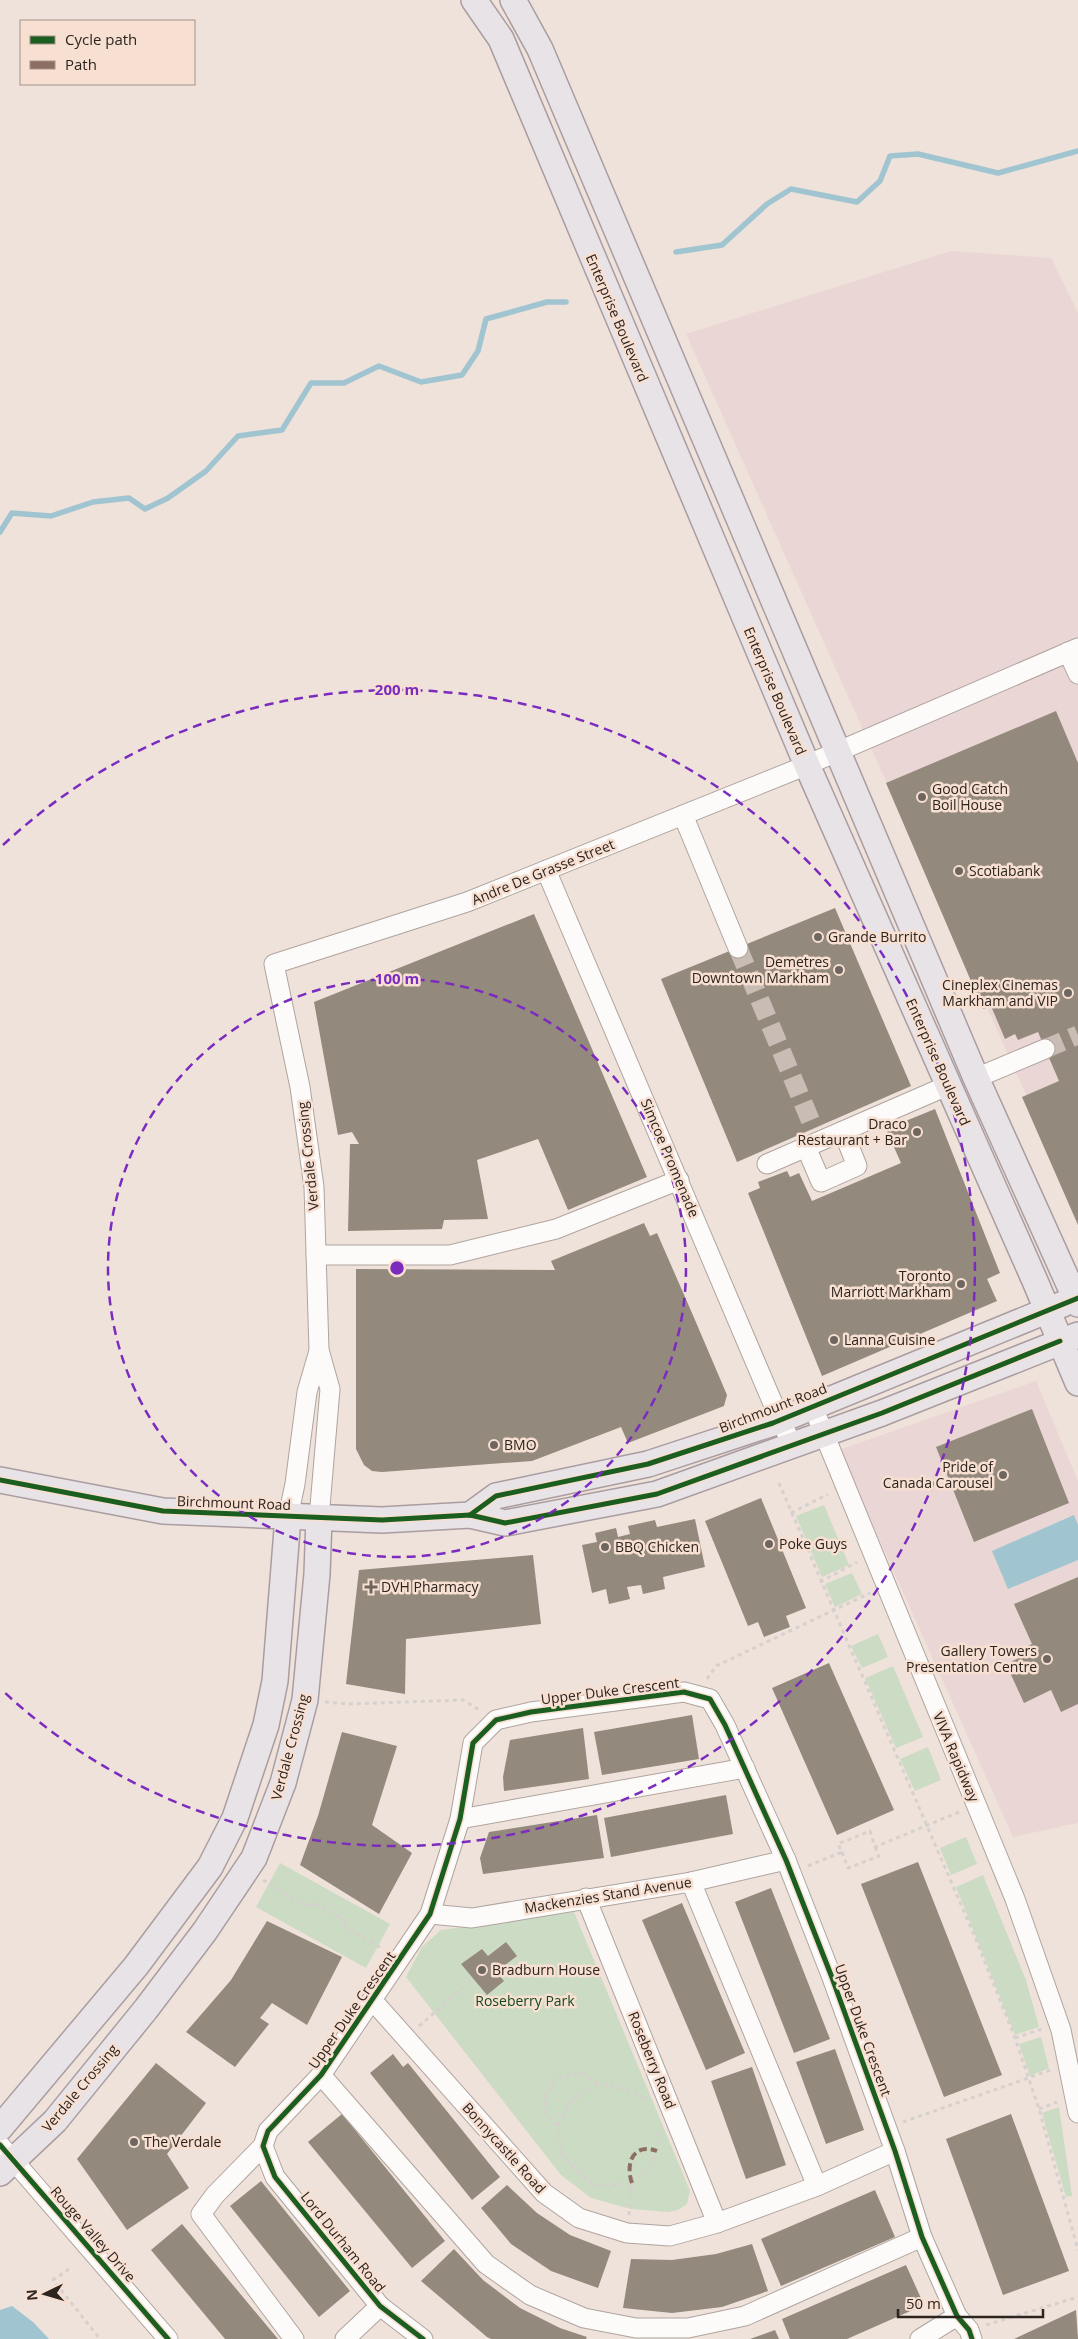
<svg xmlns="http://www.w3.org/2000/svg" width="1078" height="2339" viewBox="0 0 1078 2339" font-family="'Open Sans',sans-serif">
	<rect width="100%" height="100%" fill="#efe2da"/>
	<g fill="#ead6d5">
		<polygon points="951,251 1051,258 1078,313 1078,1211 686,334"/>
		<polygon points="1036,1381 1078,1481 1078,1823 1013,1837 839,1450"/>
	</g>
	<g fill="#ccdbc3">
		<polygon points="824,1505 849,1565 822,1577 796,1516"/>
		<polygon points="852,1573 862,1594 835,1607 825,1584"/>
		<polygon points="878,1634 888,1657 862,1668 851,1646"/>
		<polygon points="893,1666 923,1737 896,1748 865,1678"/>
		<polygon points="928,1747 941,1780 915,1791 900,1759"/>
		<polygon points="966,1837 977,1864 951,1875 940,1848"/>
		<polygon points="280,1863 390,1924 366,1968 256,1907"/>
		<polygon points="983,1875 1026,1980 1039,2027 1015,2035 956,1887"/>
		<polygon points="574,1912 690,2191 687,2204 678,2210 668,2212 631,2209 591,2198 561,2175 406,1977 422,1947 441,1930"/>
		<polygon points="1041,2037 1049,2068 1030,2076 1019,2044"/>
		<polygon points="1059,2107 1072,2196 1066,2197 1042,2113"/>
	</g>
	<g fill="#a0c5d1">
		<polygon points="1074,1515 1078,1525 1078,1560 1008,1589 992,1551"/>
		<polygon points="12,2306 33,2322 49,2339 0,2339 0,2310"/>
	</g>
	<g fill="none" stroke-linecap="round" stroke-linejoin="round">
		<g stroke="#a0c5d1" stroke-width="5.5">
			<polyline points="676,252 722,245 767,204 791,189 857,202 880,181 890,156 918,154 998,173 1078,151"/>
			<polyline points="0,532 12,513 51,516 93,502 129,498 145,509 168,498 206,471 238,436 282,430 311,383 344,383 379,366 421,382 462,375 478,351 486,319 547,302 566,302"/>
		</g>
	</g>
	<g fill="#94897d">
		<polygon points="1056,711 1078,763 1078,1225 1022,1097 1059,1081 1038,1032 1018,1040 1015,1034 1005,1039 991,1006 983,1009 886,783"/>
		<polygon points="835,908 911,1086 737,1162 661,979"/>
		<polygon points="534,914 647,1177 568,1210 538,1139 477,1160 488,1219 444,1220 442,1229 348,1231 350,1144 359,1144 352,1132 338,1135 314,1002"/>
		<polygon points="935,1109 1000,1273 987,1279 997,1301 822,1376 748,1193 760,1188 758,1182 787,1171 790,1177 799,1173 812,1201 901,1163 886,1129"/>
		<polygon points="644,1223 650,1236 657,1233 692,1313 727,1395 724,1406 628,1443 621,1427 532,1461 382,1472 372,1471 364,1465 356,1449 356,1269 555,1270 551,1261"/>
		<polygon points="1032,1409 1069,1503 974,1542 936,1447"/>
		<polygon points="761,1498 806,1608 786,1616 790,1627 764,1637 758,1622 748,1626 705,1521"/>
		<polygon points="695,1519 705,1567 663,1577 665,1589 643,1594 641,1585 627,1587 630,1599 609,1604 606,1589 592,1593 582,1545 597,1542 595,1533 616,1528 618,1537 630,1534 628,1526 655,1520 657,1527"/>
		<polygon points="533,1555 541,1624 406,1639 405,1694 346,1684 359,1570"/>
		<polygon points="1078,1577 1078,1704 1061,1712 1051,1690 1024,1703 1006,1664 1026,1655 1023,1648 1032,1644 1014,1604"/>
		<polygon points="829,1663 894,1810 837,1835 772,1688"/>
		<polygon points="692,1715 699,1759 602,1775 594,1732"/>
		<polygon points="583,1728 589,1779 504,1791 503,1777 510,1740"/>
		<polygon points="342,1732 397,1746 372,1825 412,1853 379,1914 300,1865 318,1816"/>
		<polygon points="726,1795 733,1834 611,1857 604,1818"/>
		<polygon points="597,1815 604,1858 483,1874 480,1858 489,1832"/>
		<polygon points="918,1862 1002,2075 944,2097 861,1884"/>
		<polygon points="771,1888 830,2039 794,2053 735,1902"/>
		<polygon points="682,1903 745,2053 706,2070 642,1920"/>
		<polygon points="267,1921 342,1957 307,2025 272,2003 260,2018 269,2024 235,2067 186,2032 231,1980"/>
		<polygon points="506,1942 517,1956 496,1972 504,1981 487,1995 461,1964 482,1949 488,1956"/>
		<polygon points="835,2049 864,2130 826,2144 796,2062"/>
		<polygon points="393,2054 403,2067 408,2063 500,2177 472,2200 370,2073"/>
		<polygon points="156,2063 206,2103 167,2154 189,2188 127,2230 77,2159"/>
		<polygon points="752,2067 786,2165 746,2179 711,2081"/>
		<polygon points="342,2114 445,2241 412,2268 308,2142"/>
		<polygon points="1011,2114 1069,2271 1003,2295 946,2139"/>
		<polygon points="261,2181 350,2291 319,2317 230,2206"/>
		<polygon points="507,2185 537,2213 570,2235 611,2251 598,2288 551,2271 511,2244 481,2208"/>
		<polygon points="875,2190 895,2237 781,2286 761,2239"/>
		<polygon points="182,2224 278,2339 225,2339 151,2250"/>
		<polygon points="752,2244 768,2291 722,2307 672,2313 623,2308 631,2259 672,2260 716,2254"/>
		<polygon points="454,2249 483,2280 520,2308 560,2328 587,2337 586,2339 491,2339 487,2337 421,2281"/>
		<polygon points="906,2265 924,2305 847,2339 790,2339 782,2319"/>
		<polygon points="1076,2310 1078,2339 1014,2339"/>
		<polygon points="775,2330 779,2339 750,2339"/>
	</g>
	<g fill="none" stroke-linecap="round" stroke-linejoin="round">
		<g stroke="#c8bcb5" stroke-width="19" stroke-dasharray="19 9" stroke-linecap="butt">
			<polyline points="738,948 814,1129"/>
			<polyline points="1045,1049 1078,1035"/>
		</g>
		<defs>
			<g id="minor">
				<polyline points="1068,652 1078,674"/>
				<polyline points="683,815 738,948"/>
				<polyline points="546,870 780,1420 793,1446"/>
				<polyline points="976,1078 1045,1049"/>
				<polyline points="806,1147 821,1182 857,1166 843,1131"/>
				<polyline points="767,1164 949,1085"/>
				<polyline points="316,1255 450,1255 556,1229 679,1180"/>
				<polyline points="813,1407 1015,1899 1061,2030 1078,2113"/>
				<polyline points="288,1517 295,1484 307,1392 319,1351"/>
				<polyline points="319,1518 330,1389 319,1350 314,1187 300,1087 274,964 467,902 795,770 1078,648"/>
				<polyline points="460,1819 745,1768"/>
				<polyline points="691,1882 817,2186"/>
				<polyline points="586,1898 717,2223"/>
				<polyline points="430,1914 472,1918 691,1882 786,1860"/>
				<polyline points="373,2001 544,2193 579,2218 627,2233 670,2236 717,2223 817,2186 895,2151"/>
				<polyline points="321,2075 486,2264 530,2295 584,2318 636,2328 688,2328 745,2316 922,2237"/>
				<polyline points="0,2145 168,2339"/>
				<polyline points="263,2146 275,2177 380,2306 423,2339"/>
				<polyline points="294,2339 201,2214 215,2195 263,2146 268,2131 321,2075 430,1914 460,1819 473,1743 496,1720 531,1712 684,1692 710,1699 725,1725 786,1860 831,1975 895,2151 922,2237 957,2316 969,2330 972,2339"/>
				<polyline points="345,2339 380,2306"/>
				<polyline points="920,2339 957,2316"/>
			</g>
			<g id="major">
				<polyline points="474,0 501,39 807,765 1035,1281 1078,1383"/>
				<polyline points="513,0 540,49 976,1078 1078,1304"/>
				<polyline points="0,1480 163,1511 382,1520 470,1515 505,1523 657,1494 882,1413 1078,1335"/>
				<polyline points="470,1515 496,1496 648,1464 773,1423 1063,1304"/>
				<polyline points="0,2128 136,1966 210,1867 235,1818 266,1725 275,1681 288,1517"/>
				<polyline points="0,2173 55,2121 146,2009 205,1931 254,1858 283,1783 305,1700 317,1574 319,1518"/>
			</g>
		</defs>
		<use href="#minor" stroke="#afa49f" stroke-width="21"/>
		<use href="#major" stroke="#aa9da1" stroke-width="28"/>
		<g stroke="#d6d1cf" stroke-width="3" stroke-dasharray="4 4" stroke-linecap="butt">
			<polyline points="779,1483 972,1930 1015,2038 1039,2109 1078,2250"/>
			<polyline points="791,1513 828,1494"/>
			<polyline points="820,1582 857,1562"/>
			<polyline points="707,1679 716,1666 870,1593"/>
			<polyline points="325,1702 349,1704 463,1700 481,1711"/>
			<polyline points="842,1852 848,1868 879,1856 875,1847"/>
			<polyline points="808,1866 842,1852 838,1844 870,1831 875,1847 959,1812"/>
			<polyline points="263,1880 310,1908 313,1902 348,1922 345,1927 383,1949"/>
			<polyline points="419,2026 470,1982"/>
			<polyline points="1015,2038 1042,2029"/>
			<polyline points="1039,2109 1057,2102"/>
			<polyline points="903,2122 1051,2070"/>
			<polyline points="558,2125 546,2112 544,2100 551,2085 560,2077 582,2073 598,2084"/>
			<polyline points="632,2183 600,2186 592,2183 575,2170 561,2151 558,2125 573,2099 598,2084 617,2087 646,2098"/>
			<path d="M629 2215 632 2183C652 2169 659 2155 659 2131"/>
			<polyline points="69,2269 53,2280 100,2339"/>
			<polyline points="986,2325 1078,2297"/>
		</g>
		<use href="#minor" stroke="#fdfbf9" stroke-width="19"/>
		<use href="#major" stroke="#e8e3e6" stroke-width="25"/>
		<path stroke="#8d6e63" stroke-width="4" stroke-dasharray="8 4" stroke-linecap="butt" d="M632 2183C625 2164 633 2142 657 2151"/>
		<defs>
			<g id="cycleway">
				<polyline points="0,1480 163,1511 382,1520 470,1515 505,1523 657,1494 882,1413 1060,1341"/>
				<polyline points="470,1515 496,1496 648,1464 773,1423 1078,1298"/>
				<polyline points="0,2145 168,2339"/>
				<polyline points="423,2339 380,2306 275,2177 263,2146 268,2131 321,2075 430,1914 460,1819 473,1743 496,1720 531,1712 684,1692 710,1699 725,1725 786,1860 831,1975 895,2151 922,2237 957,2316 969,2330 972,2339"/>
			</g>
		</defs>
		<use href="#cycleway" stroke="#f7dfd2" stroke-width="8"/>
		<use href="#cycleway" stroke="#1b5e20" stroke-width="5"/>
	</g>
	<g fill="none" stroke="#7b2cbf" stroke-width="2.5" stroke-dasharray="9 6">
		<circle cx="397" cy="1268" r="289"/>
		<path d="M3 845A578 578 0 1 1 3 1691"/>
	</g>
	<g fill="#706660" stroke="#f7dfd2" stroke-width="2">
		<circle cx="922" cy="797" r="5"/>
		<circle cx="959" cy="871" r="5"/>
		<circle cx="818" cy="937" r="5"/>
		<circle cx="839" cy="970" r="5"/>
		<circle cx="1068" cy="993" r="5"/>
		<circle cx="917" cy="1132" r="5"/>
		<circle cx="961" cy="1284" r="5"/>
		<circle cx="834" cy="1340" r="5"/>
		<circle cx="494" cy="1445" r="5"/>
		<circle cx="1003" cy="1475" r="5"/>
		<circle cx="769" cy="1544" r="5"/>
		<circle cx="605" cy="1547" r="5"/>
		<path d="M368.5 1579.5h5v5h5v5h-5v5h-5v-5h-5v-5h5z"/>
		<circle cx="1047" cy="1659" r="5"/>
		<circle cx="482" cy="1970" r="5"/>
		<circle cx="134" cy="2142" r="5"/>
	</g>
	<g text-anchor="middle" stroke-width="5" stroke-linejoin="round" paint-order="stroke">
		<g font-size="14" fill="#2c241f" stroke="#f7dfd2">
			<text transform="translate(617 318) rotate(67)" y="5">Enterprise Boulevard</text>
			<text transform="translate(775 691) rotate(67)" y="5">Enterprise Boulevard</text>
			<text transform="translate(543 872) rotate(-22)" y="5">Andre De Grasse Street</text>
			<text transform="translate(938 1062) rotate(66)" y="5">Enterprise Boulevard</text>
			<text transform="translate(308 1156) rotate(-96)" y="5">Verdale Crossing</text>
			<text transform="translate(670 1158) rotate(67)" y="5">Simcoe Promenade</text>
			<text transform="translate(773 1408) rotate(-21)" y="5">Birchmount Road</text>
			<text transform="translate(234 1503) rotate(2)" y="5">Birchmount Road</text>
			<text transform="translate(610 1691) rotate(-7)" y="5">Upper Duke Crescent</text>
			<text transform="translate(290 1747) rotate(-75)" y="5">Verdale Crossing</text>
			<text transform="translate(956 1757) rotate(67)" y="5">VIVA Rapidway</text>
			<text transform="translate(608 1895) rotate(-9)" y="5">Mackenzies Stand Avenue</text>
			<text transform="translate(352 2010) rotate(-55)" y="5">Upper Duke Crescent</text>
			<text transform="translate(863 2030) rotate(70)" y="5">Upper Duke Crescent</text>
			<text transform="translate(652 2060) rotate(68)" y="5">Roseberry Road</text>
			<text transform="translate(80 2088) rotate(-50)" y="5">Verdale Crossing</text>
			<text transform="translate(504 2148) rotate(48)" y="5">Bonnycastle Road</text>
			<text transform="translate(93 2234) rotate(49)" y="5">Rouge Valley Drive</text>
			<text transform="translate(343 2242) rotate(51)" y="5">Lord Durham Road</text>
		</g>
		<g font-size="14" fill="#2c241f" stroke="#f7dfd2" text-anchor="start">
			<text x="932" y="794">Good Catch<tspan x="932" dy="16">Boil House</tspan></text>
			<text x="969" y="876">Scotiabank</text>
			<text x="828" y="942">Grande Burrito</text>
			<text x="829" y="967" text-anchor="end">Demetres<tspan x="829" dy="16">Downtown Markham</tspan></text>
			<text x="1058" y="990" text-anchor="end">Cineplex Cinemas<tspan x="1058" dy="16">Markham and VIP</tspan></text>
			<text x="907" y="1129" text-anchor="end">Draco<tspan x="907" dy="16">Restaurant + Bar</tspan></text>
			<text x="951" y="1281" text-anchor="end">Toronto<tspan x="951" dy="16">Marriott Markham</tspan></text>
			<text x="844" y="1345">Lanna Cuisine</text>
			<text x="504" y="1450">BMO</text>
			<text x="993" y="1472" text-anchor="end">Pride of<tspan x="993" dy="16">Canada Carousel</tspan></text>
			<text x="779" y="1549">Poke Guys</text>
			<text x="615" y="1552">BBQ Chicken</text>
			<text x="381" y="1592">DVH Pharmacy</text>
			<text x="1037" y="1656" text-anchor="end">Gallery Towers<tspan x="1037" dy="16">Presentation Centre</tspan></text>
			<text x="492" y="1975">Bradburn House</text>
			<text x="144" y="2147">The Verdale</text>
		</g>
		<g font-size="14" fill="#114b1b" stroke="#f7dfd2">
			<text x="525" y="2006">Roseberry Park</text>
		</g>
	</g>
	<circle cx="397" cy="1268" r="8" fill="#7b2cbf" stroke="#f7dfd2" stroke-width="2.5"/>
	<g font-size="15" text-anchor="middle" font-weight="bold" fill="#7b2cbf" stroke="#f7dfd2" stroke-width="5" stroke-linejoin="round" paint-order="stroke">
		<text x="397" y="695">200 m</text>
		<text x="397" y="984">100 m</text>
	</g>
	<rect x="20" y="20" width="175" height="65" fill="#f7dfd2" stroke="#a6948a"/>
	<rect x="30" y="36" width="25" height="8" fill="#1b5e20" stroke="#a6948a"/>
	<text x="65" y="45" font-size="15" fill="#2c241f">Cycle path</text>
	<rect x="30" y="61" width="25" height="8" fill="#8d6e63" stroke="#a6948a"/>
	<text x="65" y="70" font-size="15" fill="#2c241f">Path</text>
	<g transform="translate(45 2294) rotate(265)" stroke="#f7dfd2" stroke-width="4" paint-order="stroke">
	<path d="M0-4L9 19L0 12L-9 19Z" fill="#2c241f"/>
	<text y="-8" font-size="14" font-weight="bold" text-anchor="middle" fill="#2c241f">N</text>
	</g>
	<path d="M898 2309v8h145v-8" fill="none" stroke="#2c241f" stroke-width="2.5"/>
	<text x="906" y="2309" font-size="15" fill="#2c241f" stroke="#f7dfd2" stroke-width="4" paint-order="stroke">50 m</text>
</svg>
